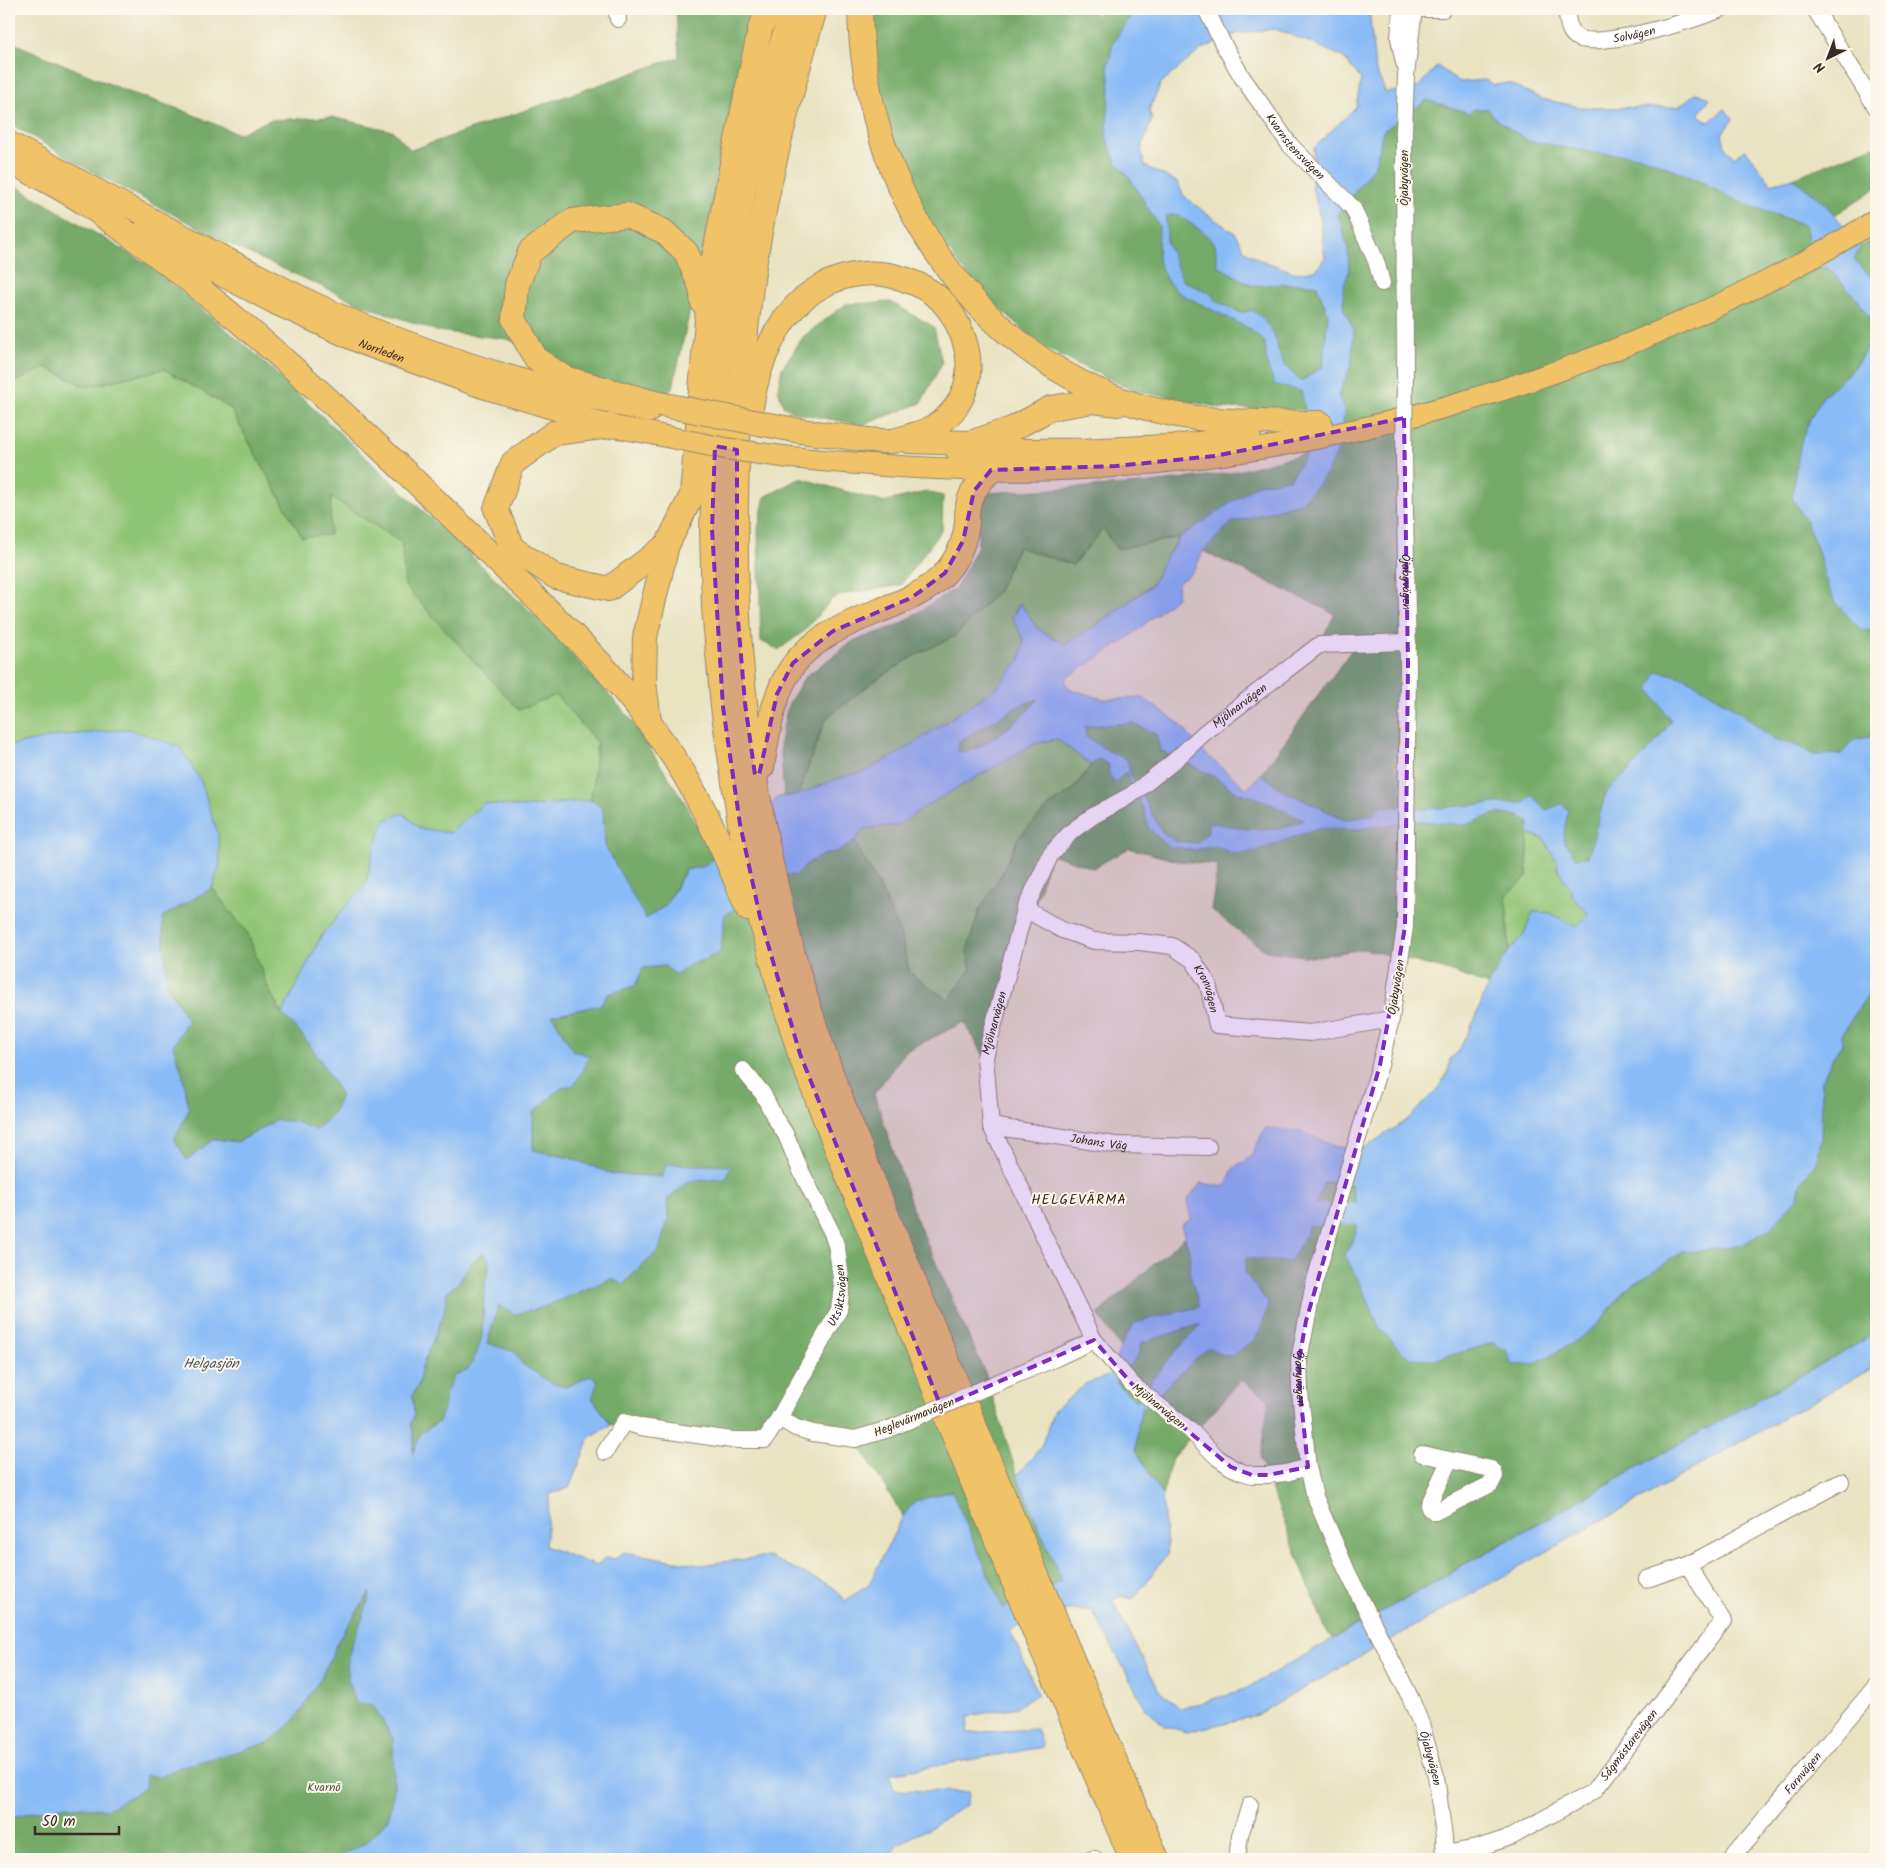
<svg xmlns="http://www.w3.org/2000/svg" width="1885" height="1868" viewBox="0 0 1885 1868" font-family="Kalam,sans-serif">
	<rect width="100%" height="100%" fill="#fbf7ec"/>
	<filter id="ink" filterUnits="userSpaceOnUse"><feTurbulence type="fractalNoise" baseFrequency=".02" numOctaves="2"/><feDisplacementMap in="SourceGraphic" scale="10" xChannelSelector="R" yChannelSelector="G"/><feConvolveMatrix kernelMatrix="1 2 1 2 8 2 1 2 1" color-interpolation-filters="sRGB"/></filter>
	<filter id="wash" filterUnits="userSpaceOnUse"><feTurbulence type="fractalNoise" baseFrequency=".0096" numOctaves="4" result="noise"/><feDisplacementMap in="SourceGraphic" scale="20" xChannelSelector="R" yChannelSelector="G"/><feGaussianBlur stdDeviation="1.12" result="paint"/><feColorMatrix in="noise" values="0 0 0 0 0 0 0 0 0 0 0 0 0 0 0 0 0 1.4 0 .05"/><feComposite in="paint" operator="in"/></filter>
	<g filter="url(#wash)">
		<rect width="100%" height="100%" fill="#e9e3c2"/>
		<g fill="#91c576" stroke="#66784a">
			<polygon points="46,367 86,387 164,369 230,408 302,537 331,497 402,543 405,586 556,695 597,743 591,800 522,807 484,803 450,833 419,828 403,813 373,851 366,883 322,935 282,1014 268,988 248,934 212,888 220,864 201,781 129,729 57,736 9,746 9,385"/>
			<polygon points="1103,528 1117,549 1180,537 1164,560 1152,584 1095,626 1065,644 1038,629 1020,604 1012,617 1024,641 1020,660 996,688 903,751 866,771 837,779 798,795 826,718 874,681 916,655 955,635 998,591 1018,547 1073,565"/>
			<polygon points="1057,739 1091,765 1074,789 1048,807 1019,837 1001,875 979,911 967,951 971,969 948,1001 910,974 900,934 883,894 854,841 864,829 898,825 921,809 1034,744"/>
			<polygon points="1528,833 1544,839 1557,862 1558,870 1570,888 1572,897 1589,914 1576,927 1550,913 1534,912 1523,936 1509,951 1506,896 1527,876"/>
		</g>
		<g fill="#74aa67" stroke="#586a42">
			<polygon points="676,9 758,9 730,109 710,219 673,387 661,399 605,384 507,339 437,331 363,305 237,248 98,175 9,123 9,41 126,91 182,110 238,134 270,120 331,117 393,131 411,150 679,57"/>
			<path d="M873 9H1091L1096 15C1111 5 1116 8 1130 17L1113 43 1108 65 1110 88 1106 137 1116 162 1130 178 1159 226 1158 260 1166 279 1177 292 1252 330 1265 342 1267 365 1301 391 1305 410 1222 408 1132 390 1044 348 976 287 927 220 885 119 871 35Z"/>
			<polygon points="1427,100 1469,113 1474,109 1488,109 1497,120 1529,141 1596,153 1641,156 1774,215 1805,225 1815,267 1828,268 1859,301 1876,330 1876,333 1854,368 1823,396 1812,415 1802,438 1792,498 1805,519 1818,551 1827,584 1860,629 1876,632 1876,736 1854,740 1841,754 1814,755 1798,746 1773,739 1740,712 1686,678 1649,689 1671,721 1657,741 1631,769 1606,792 1588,858 1575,858 1546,810 1525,803 1496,803 1426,809 1382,806 1372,815 1344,820 1313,804 1285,792 1261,774 1356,644 1319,645 1335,614 1203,551 1231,523 1302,502 1338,396 1351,366 1354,330 1344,309 1342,287 1349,272 1348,249 1338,214 1375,165 1383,131"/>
			<polygon points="1876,145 1876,188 1835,215 1825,204 1793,178"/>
			<polygon points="9,182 149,265 251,350 548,628 630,718 689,809 714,857 705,866 685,870 665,906 645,919 605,846 603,809 591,800 597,743 556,695 519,710 405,586 402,543 331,497 330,535 302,537 230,408 164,369 86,387 46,367 9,385"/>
			<polygon points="1176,213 1204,232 1215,245 1218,266 1252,286 1281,284 1316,284 1328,314 1323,367 1301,381 1285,366 1278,350 1276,339 1252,310 1241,313 1216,301 1210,293 1183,281 1167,243 1166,216"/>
			<polygon points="1876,236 1876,282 1854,259 1861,246"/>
			<polygon points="891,302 934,327 942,363 921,403 863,425 797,413 784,407 778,389 782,368 804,336 846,304"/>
			<polygon points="1307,453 1289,479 1258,484 1181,537 1117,549 1103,529 1073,565 1018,547 998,591 955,636 916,655 874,681 826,718 798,795 784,796 780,742 788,705 804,678 853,641 897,626 956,588 978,546 978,521 986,493 1143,484 1230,473"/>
			<polygon points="800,478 882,502 926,492 943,496 942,529 901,585 845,594 833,598 803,632 778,650 761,641 758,528 765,497"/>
			<polygon points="1040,698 1018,720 990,740 968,752 957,752 959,741 1019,706"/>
			<path d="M1132 723 1156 734 1160 750 1217 778 1236 792 1260 799 1303 820C1272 837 1241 829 1208 822L1209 832 1197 843 1175 841 1162 832 1130 773 1127 759 1112 753 1086 737 1085 726Z"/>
			<polygon points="1099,759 1109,766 1126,772 1143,808 1149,829 1169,847 1195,850 1216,846 1234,854 1318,828 1350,830 1419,821 1466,825 1497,813 1518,816 1529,822 1527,877 1506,896 1509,951 1488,985 1443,969 1364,949 1311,957 1266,951 1211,910 1218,865 1178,861 1129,848 1093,868 1051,854 985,1057 964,1022 906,1051 874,1094 915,1216 985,1373 1017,1475 1062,1581 1003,1609 952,1491 915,1501 903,1516 855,1439 779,1418 765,1440 625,1422 611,1425 592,1398 598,1380 590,1376 566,1387 550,1383 522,1364 515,1352 487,1343 499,1304 515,1314 541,1308 610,1279 623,1284 659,1250 668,1219 667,1200 690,1181 726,1179 611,1174 570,1158 533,1150 533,1113 561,1088 590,1056 573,1051 552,1015 600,1005 608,994 635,986 643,968 665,966 676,975 688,966 720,953 725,915 786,875 797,874 809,862 825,854 840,851 854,841 883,894 900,934 910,973 948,1000 971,969 967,951 979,911 1001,875 1019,837 1048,807 1074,789 1091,765"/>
			<polygon points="212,888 248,934 268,988 282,1014 298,1028 313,1048 341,1096 332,1115 316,1130 296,1122 277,1120 238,1142 214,1139 187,1160 174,1139 189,1110 182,1072 173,1046 188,1020 167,986 162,917"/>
			<polygon points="1876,982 1876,1333 1332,1639 1324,1626 1260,1459 1269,1399 1241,1380 1172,1458 1162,1496 1136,1450 1138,1424 1142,1409 1209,1346 1221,1355 1253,1284 1245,1273 1246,1258 1290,1261 1305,1236 1324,1182 1351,1184 1358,1213 1355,1235 1345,1255 1365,1293 1379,1327 1437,1359 1493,1343 1506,1350 1596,1326 1625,1290 1659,1267 1682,1252 1709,1250 1743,1244 1798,1197 1801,1181 1816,1163 1821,1140 1822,1081 1833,1057 1842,1044 1842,1034"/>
			<polygon points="1184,1237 1191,1256 1190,1273 1200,1307 1134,1323 1120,1347 1098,1314"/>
			<polygon points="483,1253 489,1260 489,1270 485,1283 482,1336 477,1353 468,1369 454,1376 446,1392 444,1409 439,1422 430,1426 411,1458 411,1424 414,1414 412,1396 419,1383 421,1369 444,1313 447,1292 459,1282 469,1265"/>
			<polygon points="1202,1324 1166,1362 1136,1401 1116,1382 1138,1355 1141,1343"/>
			<polygon points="371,1590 367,1605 373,1705 393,1738 394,1789 388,1819 366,1843 333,1859 252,1859 238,1857 227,1859 131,1859 113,1857 9,1852 9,1818 37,1811 68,1806 107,1809 146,1775 161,1777 177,1768 268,1743 322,1676 340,1637"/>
		</g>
		<g fill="#89bbf6" stroke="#62728a" fill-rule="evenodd">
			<path d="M1150 9H1369L1375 68 1386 93 1418 87 1437 66 1460 82 1485 80 1494 85 1509 83 1542 99 1584 108 1678 107 1696 93 1710 98 1698 115 1709 122 1725 109 1733 119 1722 134 1726 149 1734 157 1746 150 1771 184 1793 178 1825 204 1861 246 1854 259 1876 282V330L1859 301 1828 268 1815 267 1805 225 1739 202 1696 179 1641 156 1596 153 1529 141 1497 120 1488 109H1474L1469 113 1427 100 1383 131 1375 165 1338 214 1348 249 1349 272 1343 287 1344 309 1354 330 1351 366 1338 396 1344 407 1342 443 1325 476 1302 502 1231 523 1203 551 1194 571 1178 583 1177 597 1127 639 1066 678 1065 684 1073 690 1103 699 1143 698 1180 724 1201 750 1247 789 1261 774 1285 792 1313 804 1344 820 1372 815 1382 806 1426 809 1496 803H1524L1532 795 1546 810 1561 804 1568 810 1563 839 1576 858 1588 857 1606 792 1631 769 1657 741 1671 721 1649 689 1657 671 1686 678 1740 712 1773 739 1798 746 1814 755 1841 754 1854 740 1876 736V982L1842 1034V1044L1833 1057 1822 1081 1821 1140 1816 1163 1801 1181 1798 1197 1771 1228 1743 1244 1709 1250 1682 1252 1625 1290 1596 1326 1573 1343 1533 1364 1512 1365 1506 1350 1493 1343 1437 1359 1411 1358 1402 1352 1379 1327 1365 1293 1345 1255 1355 1235 1358 1213 1351 1184 1324 1182 1305 1236 1290 1262 1246 1258 1245 1273 1268 1303 1263 1323 1255 1340 1231 1356 1221 1355 1209 1347 1142 1409 1138 1424 1136 1450 1162 1496 1168 1554 1133 1599 1121 1596 1112 1600 1159 1690 1181 1709 1245 1689 1876 1333V1366L1257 1715 1187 1732 1165 1726 1146 1709 1092 1610H1067L1010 1630 1038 1694 1017 1707 969 1716 967 1733 1036 1729 1043 1747 889 1774 894 1790 969 1792 966 1805 932 1827 896 1845 891 1859H333L366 1843 388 1819 394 1789 393 1738 373 1705 357 1703C332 1659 363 1632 370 1592L340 1637 322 1676 294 1721 268 1743 177 1768 161 1777 146 1775 145 1788 107 1809 68 1806 37 1811 9 1818V746L57 736 129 729 180 747 201 781 218 834 220 864 212 888 162 917 167 986 188 1020 173 1046 182 1072 189 1110 174 1139 187 1160 214 1139 238 1142 277 1120 296 1122 316 1130 332 1115 341 1096C323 1065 309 1038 282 1014L322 935 366 883 373 851 385 820 403 813 419 828 450 833 484 803 522 807 591 800 603 809 605 846 646 919 665 906 686 870 705 866 778 797 798 795 837 779 866 771 903 751 996 688 1020 660 1024 641 1012 617 1020 603 1038 629 1065 644 1095 626 1152 585 1164 560 1181 537 1258 484 1290 479 1307 453 1305 410 1301 391 1275 385 1267 365 1265 342 1252 330 1177 292 1166 279 1158 260 1159 226 1130 178 1116 162 1106 137 1110 88 1108 66 1113 43 1130 17ZM1275 29 1307 41 1343 57 1361 79 1356 107 1314 148 1312 187 1320 217 1325 258 1316 270 1296 273 1260 260 1245 251 1235 233 1208 215 1184 196 1177 182 1145 166 1141 150 1152 119 1149 110 1161 83 1202 49 1239 33ZM1176 214 1204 232 1215 245 1218 266 1253 286 1281 284H1316L1328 314 1323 367 1301 381 1285 366 1278 350 1276 339 1263 318 1252 310 1241 313 1216 301 1210 293 1183 281 1167 243 1166 216ZM1038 699C1028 714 987 746 969 751 966 752 961 752 957 751L959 741 1019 706ZM1132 723 1156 734 1160 750 1217 778 1236 792 1260 799 1303 820C1273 837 1240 828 1208 822V832L1197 843 1175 841 1162 832 1130 773 1127 759 1112 753 1086 737 1085 726ZM1057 739 1091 765 1099 759 1109 765V775L1116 782 1126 772 1143 808 1149 829 1169 847 1195 850 1216 846 1234 854 1256 851 1318 828 1350 830 1419 821 1466 825 1497 813 1518 816 1529 822 1528 833 1544 839 1557 862 1558 870 1570 888 1572 897 1589 914 1576 927 1550 913 1533 912 1523 936 1509 951 1488 985 1475 1019 1458 1052 1450 1059 1448 1072 1437 1089 1407 1120 1364 1148 1336 1147 1301 1131 1265 1128 1251 1157 1233 1169 1225 1187 1201 1183 1187 1200 1191 1220 1181 1225 1191 1256 1190 1273 1199 1307 1134 1323 1120 1347 1112 1372 1108 1376 1087 1383 1054 1410 1041 1447 1017 1475 1062 1581 1003 1608 952 1491 915 1501 903 1516 869 1584 845 1601 833 1587 767 1556 700 1565 624 1552 615 1559 604 1558 597 1566 545 1546 550 1494 569 1488 590 1437 611 1425 592 1398 598 1381 590 1376 566 1387 551 1383 522 1364 515 1352 487 1343 499 1305 515 1314 541 1308 610 1279 623 1284 659 1250 668 1219 667 1200 690 1181 726 1179 731 1166 666 1164 662 1177 612 1174 570 1158 533 1150V1113L561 1088 574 1085 590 1056 573 1051 552 1015 600 1005 608 994 635 986 643 968 665 966 676 975 688 966 720 953 725 915 786 875H797L809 862 825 854 840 851 854 841 864 829 898 825 921 809 1034 744ZM483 1253 489 1260V1270L485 1283 482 1336 477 1353 468 1369 454 1376 446 1392 444 1409 439 1422 421 1433 412 1455 414 1439 411 1424 414 1414 412 1396 419 1383 421 1369 444 1313 447 1292 459 1282 469 1265ZM1201 1324 1166 1362 1136 1401 1116 1382 1138 1355 1141 1343Z"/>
			<polygon points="1876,333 1876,632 1860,629 1835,602 1827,584 1818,551 1805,519 1792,498 1795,473 1802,438 1812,415 1823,396 1854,368"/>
			<polygon points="9,1852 53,1852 131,1859 9,1859"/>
		</g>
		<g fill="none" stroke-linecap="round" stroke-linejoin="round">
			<polyline stroke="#89bbf6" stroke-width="20" points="1286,1215 1384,1213"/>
		</g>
	</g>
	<g filter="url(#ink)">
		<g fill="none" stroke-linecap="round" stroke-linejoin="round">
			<defs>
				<g id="minor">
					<polyline points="616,9 618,19"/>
					<path id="s1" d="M1206 9 1223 44 1242 77 1290 145 1353 208 1376 261 1382 283"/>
					<polyline points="1401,9 1399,38 1404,63"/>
					<polyline points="1407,9 1443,9"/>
					<path id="s2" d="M1566 9C1568 18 1567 31 1576 37 1595 51 1698 19 1721 9"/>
					<polyline points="1815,9 1876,107"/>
					<polyline points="1405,371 1404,131 1406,75 1414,9"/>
					<path id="s3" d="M1404 460 1408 665 1405 927 1391 1019 1380 1065 1314 1283 1299 1360 1300 1392 1308 1467 1315 1497 1347 1571 1411 1699 1421 1724 1436 1776 1444 1837 1445 1859"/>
					<path id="s4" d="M1025 909 1062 930 1094 941 1139 942 1172 946 1193 960 1208 984 1217 1025 1310 1033 1391 1019"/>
					<path id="s5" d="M991 1126 1115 1145 1208 1147"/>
					<polyline points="994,1384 1056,1358 1094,1340"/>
					<polyline points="779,1418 796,1428 813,1433 855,1439 889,1429"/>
					<path id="s6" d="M605 1452 624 1422 641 1427 732 1440H765L779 1418 839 1310 842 1286 837 1248 832 1233 799 1167 786 1135 775 1118 763 1094 743 1070"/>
					<polyline points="1422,1454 1491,1469 1494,1472 1495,1476 1491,1484 1435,1512 1429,1508 1429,1504 1449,1461"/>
					<path id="s7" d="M1308 1467 1286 1473 1268 1475H1252L1242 1472 1231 1467 1218 1458 1191 1431 1132 1384 1094 1340 991 1126 985 1057 1025 909 1051 854 1072 831 1093 816 1131 795 1173 762 1204 733 1319 645 1408 642"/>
					<polyline points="1647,1579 1688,1565 1841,1482"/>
					<path id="s8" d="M1445 1854 1477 1848 1511 1837 1594 1791 1723 1621 1688 1565"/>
					<polyline points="1092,1859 1095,1859"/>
					<polyline points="1237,1859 1240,1835 1250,1805"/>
					<path id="s9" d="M1731 1859 1876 1686"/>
				</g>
				<g id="major">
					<path d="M9 142C82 182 155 221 228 259 267 279 306 301 347 318 444 359 545 389 649 412"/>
					<path id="s10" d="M140 233 278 305 365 345 481 387 610 426 654 434"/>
					<polyline points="956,450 1089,449 1178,445 1250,436"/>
					<path d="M786 457C873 466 960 472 1048 470 1265 463 1480 410 1679 323 1747 293 1813 260 1876 220"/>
				</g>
				<g id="highway">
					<polyline points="792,9 761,115 743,193 733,249 719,364 712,529 714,608 723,707 740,824 760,917 780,989 800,1054 836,1147 1017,1590 1132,1859"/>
					<path d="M815 9C791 89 770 171 756 254 747 306 743 357 740 409 731 538 736 668 758 796 773 882 794 968 823 1050 859 1151 901 1250 942 1348 1013 1519 1084 1690 1157 1859"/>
					<path d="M860 9C863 182 969 355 1140 406 1198 424 1259 422 1320 423"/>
					<path d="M9 160C35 175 63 188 88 205 229 302 359 426 481 545 539 603 603 658 650 724 666 746 682 768 694 792 715 829 731 869 748 909"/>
					<polyline points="659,404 564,378 536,359 514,319 517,285 530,252 572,221 627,215 663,231 686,252 701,288 703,303"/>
					<path d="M751 408C757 363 779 310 820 287 841 275 866 271 889 275 908 279 925 286 940 299 950 309 957 321 962 334 980 381 959 424 910 436 904 438 898 440 892 441 877 442 861 439 846 437 828 434 809 433 790 429"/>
					<polyline points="610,426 554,433 513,463 496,509 512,548 556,577 609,589 667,545 692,495 711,274 732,164 760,29 769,9"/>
					<polyline points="909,441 970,443 1012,429 1051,408 1093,401 1118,404"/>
					<polyline points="649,722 644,682 645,637 667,545"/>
					<path d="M762 767C777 671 789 646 881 610 904 601 930 591 946 572 958 558 965 541 967 523 967 516 967 508 969 501 973 488 983 479 991 470"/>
				</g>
			</defs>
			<use href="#minor" stroke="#928670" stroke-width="18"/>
			<use href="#major" stroke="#928670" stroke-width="23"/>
			<use href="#highway" stroke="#928670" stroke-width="26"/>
			<use href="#minor" stroke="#fff" stroke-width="16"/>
			<use href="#major" stroke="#f1c369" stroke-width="21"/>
			<use href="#highway" stroke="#f1c369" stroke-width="24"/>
			<defs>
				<g id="minor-bridge">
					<polyline points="1404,460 1405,371"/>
					<polyline points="889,1429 994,1384"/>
				</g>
				<polyline id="major-bridge" points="654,434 728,449 786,457"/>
				<polyline id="highway-bridge" points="659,404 790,429"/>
			</defs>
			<use href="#minor-bridge" stroke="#928670" stroke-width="18" stroke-linecap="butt"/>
			<use href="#major-bridge" stroke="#928670" stroke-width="23" stroke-linecap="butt"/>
			<use href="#highway-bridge" stroke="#928670" stroke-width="26" stroke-linecap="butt"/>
			<use href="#minor-bridge" stroke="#fff" stroke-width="16"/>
			<use href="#major-bridge" stroke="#f1c369" stroke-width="21"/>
			<use href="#highway-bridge" stroke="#f1c369" stroke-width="24"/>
		</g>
	</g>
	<path fill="#7b2cbf" fill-opacity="0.2" stroke="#7b2cbf" stroke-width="4" stroke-dasharray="10 6" stroke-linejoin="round" d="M1404 418 1408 665 1405 927 1380 1065 1306 1321 1299 1360 1300 1392 1308 1467 1268 1475H1252L1231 1467 1132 1384 1094 1340 941 1407 800 1054 760 917 740 824 723 707 712 529 715 446 737 450V608L745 703 755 775H759L777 694 793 663 833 631 911 598 945 573 963 541 974 491 991 470 1116 466 1215 456Z"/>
	<g text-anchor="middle" stroke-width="4" stroke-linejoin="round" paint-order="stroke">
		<g font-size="12" fill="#3b2a1e" stroke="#fbf7ec">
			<text dy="4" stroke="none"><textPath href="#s2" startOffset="90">Solvägen</textPath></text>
			<text dy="4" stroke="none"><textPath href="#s1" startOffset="165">Kvarnstensvägen</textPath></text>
			<text transform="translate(1404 178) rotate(-90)" y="4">Öjabyvägen</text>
			<text dy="4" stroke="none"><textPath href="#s10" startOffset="269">Norrleden</textPath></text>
			<text dy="4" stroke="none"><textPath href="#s3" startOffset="122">Öjabyvägen</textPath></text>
			<text dy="4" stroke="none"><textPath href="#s7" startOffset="1029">Mjölnarvägen</textPath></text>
			<text transform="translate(1396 987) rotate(-81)" y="4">Öjabyvägen</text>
			<text dy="4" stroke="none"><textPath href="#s4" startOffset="212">Kronvägen</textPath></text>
			<text dy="4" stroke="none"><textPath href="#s7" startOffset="609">Mjölnarvägen</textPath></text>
			<text dy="4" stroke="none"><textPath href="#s5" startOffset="109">Johans Väg</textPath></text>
			<text dy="4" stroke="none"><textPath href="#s6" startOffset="342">Utsiktsvägen</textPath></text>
			<text dy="4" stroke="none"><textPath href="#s3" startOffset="932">Öjabyvägen</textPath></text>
			<text transform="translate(1159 1406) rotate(39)" y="4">Mjölnarvägen</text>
			<text transform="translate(914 1417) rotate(-22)" y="4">Heglevärmavägen</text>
			<text dy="4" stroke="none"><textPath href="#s8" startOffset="221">Sågmästarevägen</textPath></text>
			<text dy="4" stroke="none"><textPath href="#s3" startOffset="1338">Öjabyvägen</textPath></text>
			<text dy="4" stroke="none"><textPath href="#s9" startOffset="112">Fornvägen</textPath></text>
		</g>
		<g font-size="12" fill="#555838" stroke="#fbf7ec">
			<text x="324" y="1791">Kvarnö</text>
		</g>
		<g font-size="14" letter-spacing="1" fill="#3b2a1e" stroke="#fbf7ec">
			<text x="1079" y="1204">HELGEVÄRMA</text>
		</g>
		<g font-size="14" font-style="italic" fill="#52565f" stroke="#fbf7ec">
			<text x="211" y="1368">Helgasjön</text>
		</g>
	</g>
	<rect width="1885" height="1868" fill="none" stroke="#fbf7ec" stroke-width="30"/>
	<g transform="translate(1828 58) rotate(222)" stroke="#fbf7ec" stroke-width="4" paint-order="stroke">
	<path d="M0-4L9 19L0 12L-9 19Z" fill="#3b2a1e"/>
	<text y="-8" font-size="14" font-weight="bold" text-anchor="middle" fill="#3b2a1e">N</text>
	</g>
	<path d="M35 1826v8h84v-8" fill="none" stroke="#3b2a1e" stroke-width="2.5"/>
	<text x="42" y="1826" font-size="15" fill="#3b2a1e" stroke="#fbf7ec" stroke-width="4" paint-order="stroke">50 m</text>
</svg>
